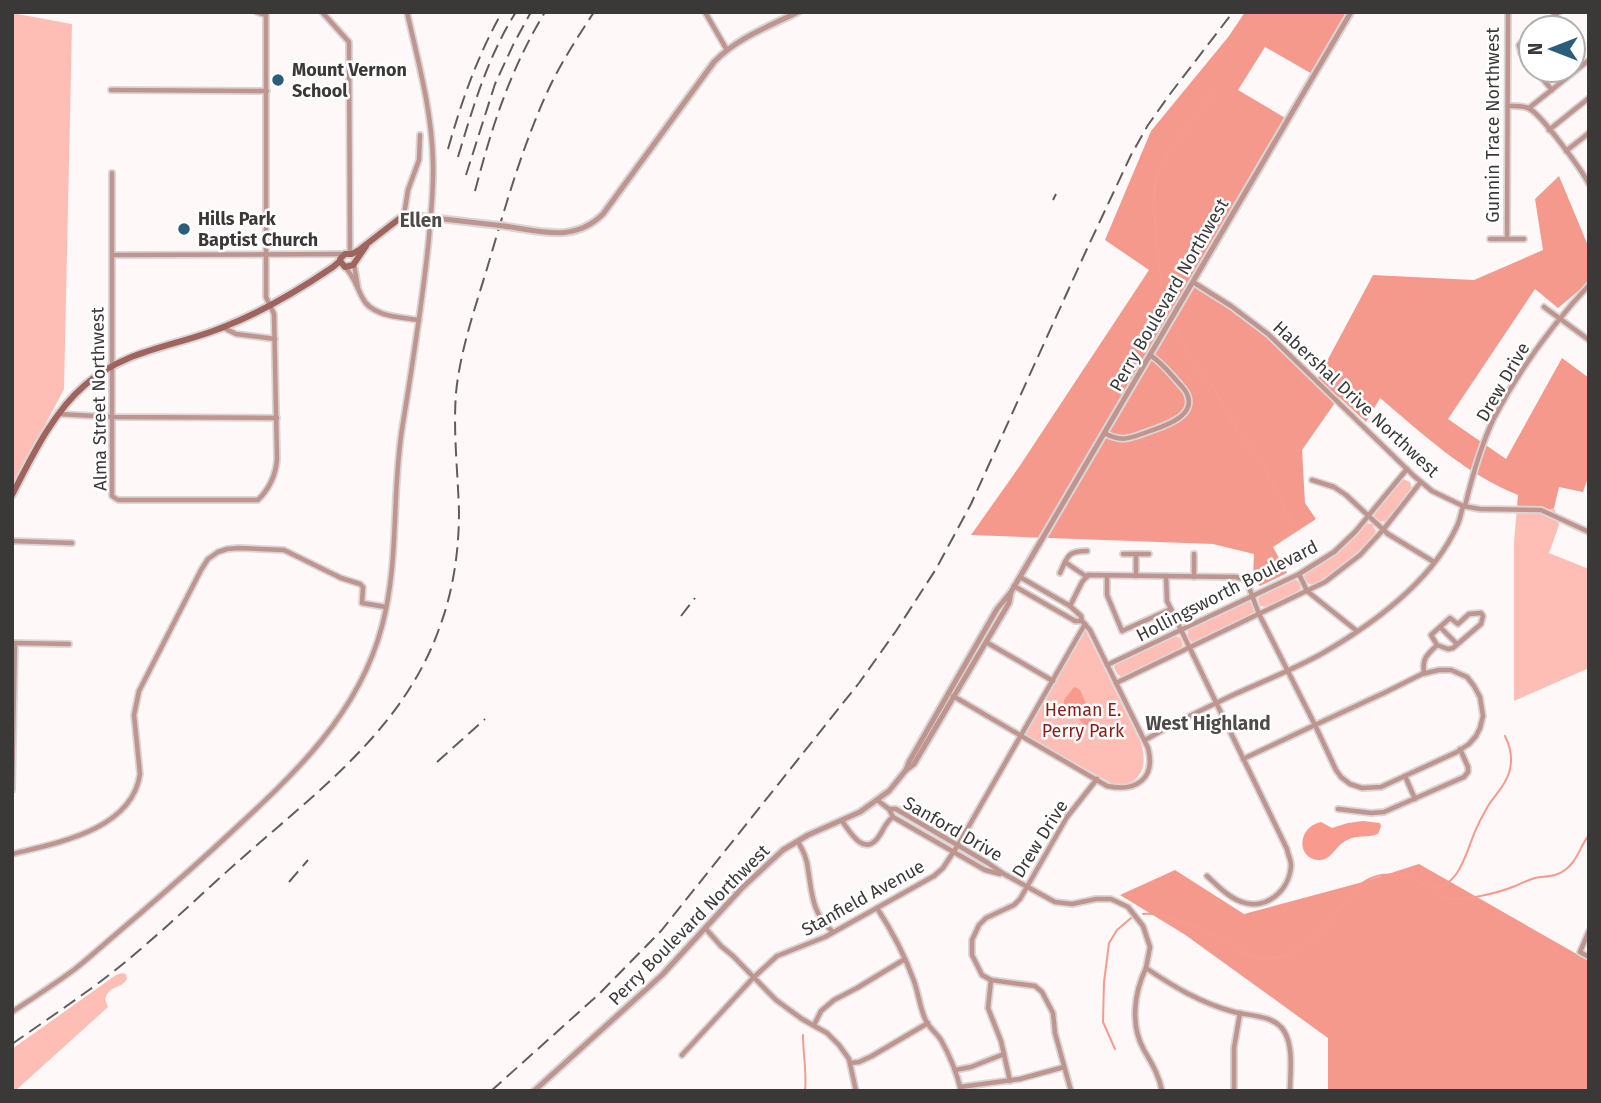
<svg xmlns="http://www.w3.org/2000/svg" width="1601" height="1103" viewBox="0 0 1601 1103" font-family="'Fira Sans',sans-serif">
	<rect width="100%" height="100%" fill="#fef9f8"/>
	<g fill="#ffbeb5">
		<polygon points="12,13 72,24 64,389 12,487"/>
		<polygon points="1403,479 1410,482 1412,489 1386,521 1380,522 1374,516 1375,510 1400,481"/>
		<polygon points="1517,507 1546,511 1554,508 1559,525 1549,553 1589,569 1589,668 1514,701 1514,543"/>
		<path d="M1366 523 1372 524 1376 531C1366 553 1334 574 1313 585L1307 583 1304 576 1307 572 1334 555Z"/>
		<path d="M1292 579C1299 579 1302 586 1300 592L1267 607 1260 606 1258 599 1261 595Z"/>
		<path d="M1249 601C1254 603 1254 608 1254 612L1252 615 1195 642H1192L1188 638V629L1243 603Z"/>
		<path d="M1085 629 1141 743C1145 755 1146 773 1133 781 1129 784 1121 785 1116 786L1025 735Z"/>
		<path d="M1174 636C1181 636 1181 639 1183 645L1181 649 1126 676 1121 677 1117 674 1114 667 1117 663Z"/>
		<path d="M122 973 126 974 127 979C120 990 110 984 105 999L108 1007 15 1091H12V1049L116 975Z"/>
	</g>
	<g fill="#f6998d">
		<path d="M1245 12H1351L1314 75 1265 47 1238 90 1287 119 1194 285 1240 312 1318 378 1373 275 1474 280 1543 250 1535 199 1559 176 1589 248V282L1558 308 1535 289 1448 419 1506 459 1562 358 1589 378V475L1583 492 1559 487 1554 508 1546 511 1517 507 1518 495C1465 474 1423 434 1380 398L1366 422 1339 397 1302 450 1305 503 1316 519 1273 547 1287 573 1260 586 1253 578 1254 554 1213 544 971 535 1019 467 1149 270 1105 240 1151 131 1229 36Z"/>
		<polygon points="1419,864 1589,961 1589,1091 1328,1091 1328,1038 1184,934 1120,895 1175,870 1244,914 1363,882"/>
	</g>
	<g fill="#f89a8e">
		<path d="M1074 687C1076 688 1078 688 1080 690 1081 692 1093 718 1092 720 1092 722 1090 723 1089 725H1084L1078 718 1076 719 1071 710 1064 705V700Z"/>
		<path d="M1363 821 1380 823 1381 826 1378 834C1363 839 1355 833 1341 844 1334 850 1329 861 1319 860 1296 859 1297 827 1321 822L1332 828 1348 823Z"/>
	</g>
	<g fill="none" stroke-linecap="round" stroke-linejoin="round">
		<g stroke="#f89a8e" stroke-width="2">
			<polyline points="1170,315 1162,288 1159,265 1154,211 1155,180 1169,152 1216,89"/>
			<polyline points="1175,327 1191,359 1215,390 1237,430 1265,468 1289,517 1290,524"/>
			<path d="M1432 888C1462 887 1467 846 1478 825 1481 818 1485 812 1488 806 1495 795 1505 786 1509 773 1513 760 1511 748 1505 736"/>
			<path d="M1143 914C1167 911 1206 931 1228 943 1240 950 1250 959 1266 959 1294 958 1320 934 1336 914 1347 900 1356 883 1374 877 1392 871 1414 877 1430 888 1432 890 1434 893 1437 895 1453 905 1498 893 1515 886 1522 883 1528 880 1535 878 1546 876 1556 877 1565 870 1577 862 1580 846 1589 835"/>
			<path d="M803 1035C803 1054 807 1072 805 1091"/>
			<polyline points="1115,1049 1103,1022 1104,982 1109,943 1117,930 1131,918"/>
		</g>
		<defs>
			<g id="minor">
				<polyline points="257,12 266,15"/>
				<polyline points="322,12 349,42 350,253"/>
				<polyline points="705,12 727,50"/>
				<polyline points="1539,28 1559,12"/>
				<polyline points="1531,34 1519,45 1521,53 1531,65"/>
				<polyline points="1535,70 1552,90"/>
				<polyline points="111,90 267,91"/>
				<path d="M1508 106C1515 106 1523 105 1530 109 1543 117 1581 169 1589 184"/>
				<polyline points="1529,108 1589,60"/>
				<polyline points="1549,130 1589,98"/>
				<polyline points="1566,151 1589,133"/>
				<path d="M112 173V496L118 500H258C269 489 276 474 277 459L274 314 266 297V12"/>
				<polyline points="404,215 408,190 419,160 420,135"/>
				<polyline points="1490,239 1524,239"/>
				<polyline points="1507,239 1508,12"/>
				<polyline points="112,255 345,254"/>
				<polyline points="354,264 358,288"/>
				<path d="M345 267C353 275 357 287 362 297 371 317 401 317 419 320"/>
				<polyline points="1193,282 1231,306 1268,334 1414,476 1432,491 1463,506 1480,509 1541,510 1589,532"/>
				<polyline points="1544,307 1589,340"/>
				<polyline points="224,328 236,334 275,339"/>
				<polyline points="59,414 112,417 277,418"/>
				<path d="M1104 433C1123 443 1130 438 1150 431 1164 426 1197 416 1187 394 1185 389 1180 385 1177 381 1168 371 1161 362 1150 355"/>
				<polyline points="1312,480 1334,487 1346,495 1388,534 1434,562"/>
				<path d="M1465 506C1472 477 1481 445 1494 418 1519 370 1552 325 1589 285"/>
				<polyline points="12,541 72,543"/>
				<polyline points="1123,554 1149,554"/>
				<polyline points="1136,554 1136,576"/>
				<polyline points="1065,562 1087,577"/>
				<path d="M1060 573C1068 556 1067 551 1087 551"/>
				<polyline points="1299,574 1307,591 1357,631"/>
				<polyline points="1107,576 1107,595 1122,631 1171,609"/>
				<path d="M1166 576 1167 601 1287 849C1288 855 1291 860 1291 865 1290 890 1266 911 1242 902 1229 898 1217 885 1207 876"/>
				<polyline points="1194,577 1194,554"/>
				<polyline points="1014,586 1075,621 1082,621"/>
				<polyline points="1070,606 1082,582 1088,575 1236,577 1243,579 1247,582 1259,614 1315,725 1336,770 1341,777 1350,784 1362,788 1381,787 1457,752 1469,744 1476,736 1480,728 1483,716 1480,697 1474,686 1467,677 1451,670 1439,670 1422,674 1386,692 1315,725 1243,759"/>
				<polyline points="1440,627 1457,644"/>
				<polyline points="986,642 1053,681"/>
				<polyline points="14,643 69,644"/>
				<polyline points="1107,665 1299,574 1334,552 1355,532 1407,469"/>
				<path d="M1424 673C1422 658 1427 655 1437 645L1448 649 1453 648 1481 624 1483 616 1481 613 1469 614 1458 624 1450 618 1431 635 1437 645"/>
				<polyline points="1116,683 1325,582 1360,555 1383,530 1420,483"/>
				<path d="M953 696 1107 786C1136 792 1156 779 1148 748L1090 630 1082 621 1081 616 1070 606 1020 577"/>
				<path d="M1145 740C1173 724 1201 710 1231 696 1261 682 1293 670 1323 653 1373 624 1432 581 1457 526 1460 520 1461 513 1463 506"/>
				<polyline points="1405,776 1415,799"/>
				<polyline points="12,790 15,643"/>
				<polyline points="877,800 889,809 893,817 985,870 1000,874"/>
				<polyline points="889,809 896,809 988,863 1004,874 1055,902 1072,904 1096,899 1111,899 1128,907 1143,926 1150,947 1146,968"/>
				<polyline points="1338,809 1371,813 1384,812 1464,777 1468,772 1468,767 1460,749"/>
				<path d="M842 821C849 830 862 855 876 840 883 833 884 823 893 817"/>
				<path d="M798 842C803 850 807 859 808 869 812 894 812 914 833 932"/>
				<path d="M12 854C57 843 132 830 140 774L134 715 139 691 201 570 208 559 218 552 227 549 239 548 284 550 341 578 360 584 363 587 362 603 386 607"/>
				<path d="M877 908C892 931 905 956 914 981 919 995 920 1010 927 1023 931 1029 937 1034 941 1040 950 1056 957 1073 961 1091"/>
				<polyline points="706,929 721,946 733,956 776,1000 802,1019 827,1033 839,1045 849,1059 856,1091"/>
				<polyline points="1589,931 1580,952 1589,957"/>
				<polyline points="991,980 988,1008 1001,1041 1010,1081"/>
				<path d="M12 1012C33 998 55 984 75 969 89 958 102 946 115 935 148 907 180 879 212 850 282 785 357 722 382 626 400 559 391 490 403 423 413 361 423 300 429 237 431 212 434 187 433 162 432 111 418 61 407 12"/>
				<polyline points="814,1025 821,1011 834,1000 857,988 905,959"/>
				<polyline points="682,1055 753,978 777,956 825,937 934,876 943,868 958,845 1085,624"/>
				<polyline points="850,1063 859,1062 872,1056 928,1023"/>
				<polyline points="955,1070 971,1067 1004,1054"/>
				<polyline points="960,1087 1020,1079 1064,1067"/>
				<polyline points="1071,1091 1055,1033 1053,1013 1042,992 1035,986 991,980 982,975 972,955 972,940 979,925 986,918 1014,905 1020,899 1067,817 1097,779"/>
				<path d="M1162 1091C1159 1075 1152 1064 1144 1050 1130 1025 1134 993 1146 968 1174 987 1201 1003 1234 1012 1250 1016 1274 1015 1284 1031 1294 1047 1290 1073 1290 1091"/>
				<polyline points="1234,1091 1234,1048 1240,1013"/>
			</g>
			<g id="tertiary">
				<path d="M504 226C541 231 574 243 603 214L714 62C737 38 768 27 798 12"/>
				<polyline points="906,770 909,762 997,609 1011,592 1351,12"/>
				<polyline points="534,1091 662,975 742,888 783,850 808,835 860,812 889,791 906,770 914,764 1009,603 1011,592"/>
			</g>
			<g id="secondary">
				<polyline points="340,261 345,267 353,265 366,246"/>
				<path d="M12 495C31 458 53 412 85 385 127 348 177 347 226 326 264 311 299 290 333 267L340 261V259L345 254H352L359 250 404 215"/>
			</g>
		</defs>
		<use href="#minor" stroke="#dbd6d5" stroke-width="8"/>
		<use href="#tertiary" stroke="#dbd6d5" stroke-width="9"/>
		<use href="#secondary" stroke="#dbd6d5" stroke-width="10"/>
		<use href="#minor" stroke="#bf958f" stroke-width="4.5"/>
		<use href="#tertiary" stroke="#bf958f" stroke-width="5"/>
		<use href="#secondary" stroke="#9f645d" stroke-width="6"/>
		<g stroke="#605e5d" stroke-width="2" stroke-dasharray="14 7" stroke-linecap="butt">
			<path d="M448 149C462 100 477 57 502 12"/>
			<path d="M458 157C473 107 488 56 516 12"/>
			<polyline points="466,175 495,84 514,43 531,12"/>
			<path d="M475 191C492 126 510 70 545 12"/>
			<polyline points="1053,200 1056,194"/>
			<polyline points="681,616 695,598"/>
			<polyline points="437,762 485,719"/>
			<polyline points="289,882 308,860"/>
			<path d="M12 1044C38 1026 64 1008 89 990 142 952 192 902 241 859 318 791 403 729 439 629 453 592 459 552 459 512 458 473 453 433 456 393 460 352 474 311 486 272 505 208 523 142 552 82 564 58 579 35 594 12"/>
			<polyline points="491,1091 598,995 661,931 859,683 896,631 936,569 971,504 1086,251 1131,155 1148,125 1170,94 1233,12"/>
		</g>
		<defs>
			<polyline id="tertiary-bridge" points="409,215 504,226"/>
		</defs>
		<use href="#tertiary-bridge" stroke="#dbd6d5" stroke-width="9" stroke-linecap="butt"/>
		<use href="#tertiary-bridge" stroke="#bf958f" stroke-width="5"/>
	</g>
	<g fill="#2c5d7b" stroke="#fff" stroke-width="2.5">
		<circle cx="278" cy="80" r="7"/>
		<circle cx="184" cy="229" r="7"/>
	</g>
	<g text-anchor="middle" stroke-width="5" stroke-linejoin="round" paint-order="stroke">
		<g font-size="18" font-weight="bold" fill="#3b3938" stroke="#fff" text-anchor="start">
			<text x="292" y="76">Mount Vernon<tspan x="292" dy="21">School</tspan></text>
			<text x="198" y="225">Hills Park<tspan x="198" dy="21">Baptist Church</tspan></text>
		</g>
		<g font-size="18" fill="#3b3938" stroke="#fff">
			<text transform="translate(1493 125) rotate(-90)" y="6">Gunnin Trace Northwest</text>
			<text transform="translate(1169 295) rotate(-60)" y="6">Perry Boulevard Northwest</text>
			<text transform="translate(1503 382) rotate(-60)" y="6">Drew Drive</text>
			<text transform="translate(99 399) rotate(-91)" y="6">Alma Street Northwest</text>
			<text transform="translate(1356 399) rotate(43)" y="6">Habershal Drive Northwest</text>
			<text transform="translate(1227 591) rotate(-27)" y="6">Hollingsworth Boulevard</text>
			<text transform="translate(953 829) rotate(30)" y="6">Sanford Drive</text>
			<text transform="translate(1040 839) rotate(-58)" y="6">Drew Drive</text>
			<text transform="translate(863 898) rotate(-29)" y="6">Stanfield Avenue</text>
			<text transform="translate(689 925) rotate(-45)" y="6">Perry Boulevard Northwest</text>
		</g>
		<g font-size="18" fill="#881c18" stroke="#fff">
			<text x="1083" y="716">Heman E.<tspan x="1083" dy="21">Perry Park</tspan></text>
		</g>
		<g font-size="19" font-weight="bold" fill="#4f4a49" stroke="#fff">
			<text x="421" y="227">Ellen</text>
			<text x="1208" y="730">West Highland</text>
		</g>
	</g>
	<rect width="1601" height="1103" fill="none" stroke="#3b3938" stroke-width="28"/>
	<g transform="translate(1552 49) rotate(270)"><circle r="33" fill="#ffffff" stroke="#b1b0af" stroke-width="2"/>
	<path d="M0-5L12 26L0 18L-12 26Z" fill="#2c5d7b"/>
	<text y="-10" font-size="19" font-weight="bold" text-anchor="middle" fill="#3b3938">N</text>
	</g>
</svg>
